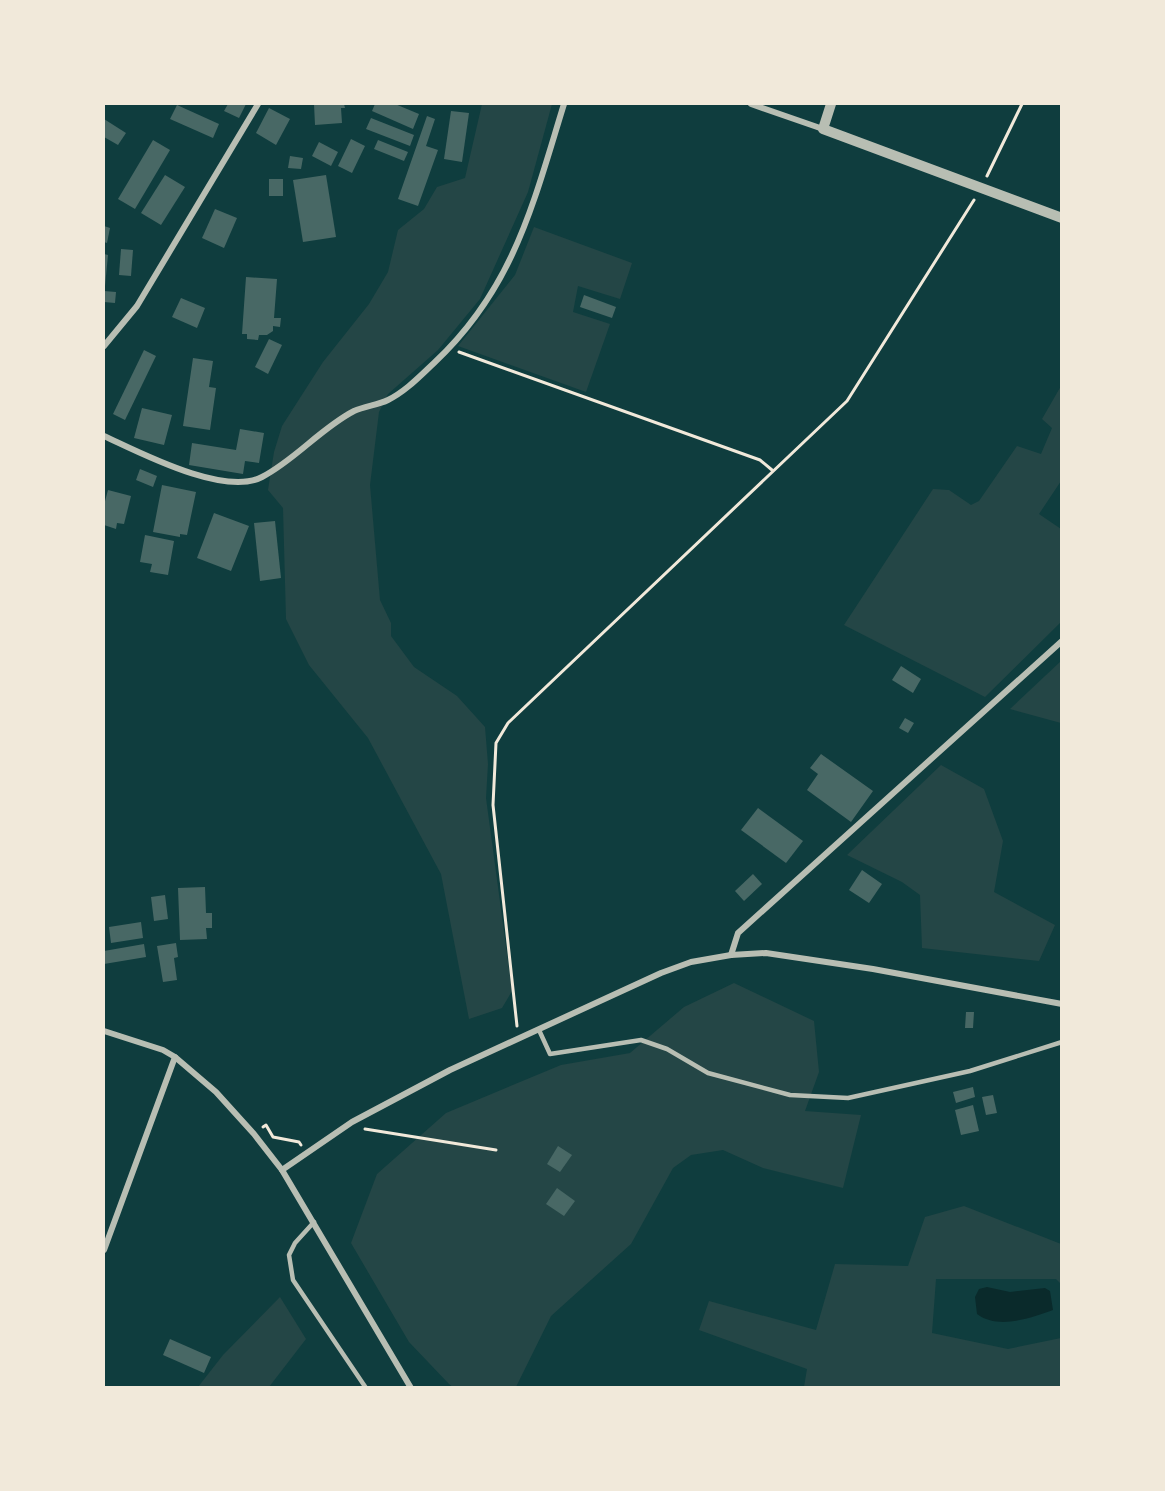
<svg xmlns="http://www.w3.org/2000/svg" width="1165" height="1491" viewBox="0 0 1165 1491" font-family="'Fira Sans',sans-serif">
	<rect width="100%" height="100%" fill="#0f3d3e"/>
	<g fill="#244646">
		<polygon points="482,104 552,104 528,192 480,299 438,350 388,394 379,412 370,485 380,600 391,623 391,636 414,667 457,696 485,727 488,764 486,798 512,991 502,1008 469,1019 441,874 368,738 309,665 286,619 283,508 268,490 274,452 282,426 323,362 369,304 388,272 398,230 424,209 437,187 465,178"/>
		<polygon points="534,227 632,263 620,299 578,286 573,312 610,324 586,392 458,346 515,275"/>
		<polygon points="1061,386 1061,481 1039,514 1061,529 1061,622 985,697 844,625 933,489 949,490 971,505 979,501 1017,446 1041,454 1052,428 1042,419"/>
		<polygon points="1061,661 1061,723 1010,709"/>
		<polygon points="941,765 984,789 1003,841 994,892 1055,925 1039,961 922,948 920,895 902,882 847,855"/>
		<polygon points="734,983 814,1021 819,1072 805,1111 861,1115 843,1188 763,1168 723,1150 691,1155 673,1168 631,1244 551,1316 516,1387 454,1388 449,1384 409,1342 351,1243 377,1174 446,1113 561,1065 630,1053 684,1007"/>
		<polygon points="964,1206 1061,1244 1061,1284 1056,1279 936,1279 932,1333 1008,1349 1061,1338 1061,1387 804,1387 807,1369 699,1330 709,1301 816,1330 835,1264 908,1266 925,1217"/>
		<polygon points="280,1297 306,1339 269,1387 198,1387 223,1355"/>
	</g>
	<path fill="#0a2a2b" d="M987 1287 1010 1292 1045 1288 1050 1291 1053 1310C1031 1318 998 1330 977 1314L975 1297 979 1289Z"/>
	<g fill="#486865">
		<polygon points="228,104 246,104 239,118 224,111"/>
		<polygon points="314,104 344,104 345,108 341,108 342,123 315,125"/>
		<polygon points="375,104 395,104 419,114 413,129 372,111"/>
		<polygon points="177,105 219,124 213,138 170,119"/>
		<polygon points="269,108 290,119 276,145 256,133"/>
		<polygon points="451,111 469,113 462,162 444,159"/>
		<polygon points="427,116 435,119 426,146 438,150 418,206 398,199"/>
		<polygon points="371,118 414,135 410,146 366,129"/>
		<polygon points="104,119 126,133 118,145 104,137"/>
		<polygon points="351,139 365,146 352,173 338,166"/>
		<polygon points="153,140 170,150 135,209 118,199"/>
		<polygon points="378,140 408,152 404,161 374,149"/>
		<polygon points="319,142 338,152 331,166 312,156"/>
		<polygon points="290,156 303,158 301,169 288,168"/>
		<polygon points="165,175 185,187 161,225 141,213"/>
		<polygon points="326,175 336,237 303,242 293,180"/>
		<rect x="269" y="179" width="14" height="17"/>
		<polygon points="215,209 237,218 224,248 202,238"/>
		<polygon points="104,226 110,228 107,243 104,242"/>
		<polygon points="121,249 133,250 131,276 119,275"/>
		<polygon points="104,254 108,255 105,286 104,286"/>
		<polygon points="246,277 277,279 274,318 281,318 280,327 273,326 273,331 267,335 259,335 258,340 247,339 247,334 242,334"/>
		<polygon points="104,291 116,292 115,303 104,302"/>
		<polygon points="584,295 616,307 612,318 580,307"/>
		<polygon points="181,298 205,308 197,328 172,317"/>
		<polygon points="269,339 282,345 268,374 255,367"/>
		<polygon points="144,350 156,356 125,420 113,414"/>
		<polygon points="193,358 213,361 209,387 216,388 210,430 183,426"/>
		<polygon points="142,408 172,415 164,445 134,438"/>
		<polygon points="240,429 264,433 259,463 245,461 243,474 189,465 192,443 236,450"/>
		<polygon points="140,469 157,476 153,487 136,480"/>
		<polygon points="162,485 196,492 187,535 180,534 180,537 153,532"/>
		<polygon points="108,490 131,496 124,524 117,523 116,529 104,525 104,505"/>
		<polygon points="214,513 249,526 231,571 197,558"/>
		<polygon points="275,521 281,578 260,581 254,523"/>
		<polygon points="145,535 174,541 168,575 150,572 152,564 140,562"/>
		<polygon points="901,666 921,679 913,693 892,680"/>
		<polygon points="905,718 914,723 908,733 899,728"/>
		<polygon points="821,754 873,791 851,822 807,790 818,774 810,768"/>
		<polygon points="758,808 803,841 786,863 741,830"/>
		<polygon points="862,870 882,884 869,903 849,890"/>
		<polygon points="753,874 762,884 744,901 735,891"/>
		<polygon points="205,887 206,913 212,913 212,928 206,928 207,939 180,940 178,888"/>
		<polygon points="165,895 168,919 154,921 151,897"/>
		<polygon points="141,922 143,938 111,943 109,927"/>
		<polygon points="176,943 178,957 174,958 177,980 163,982 157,946"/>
		<polygon points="144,944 146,957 104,964 104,951"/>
		<polygon points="966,1012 974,1012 973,1028 965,1028"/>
		<polygon points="973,1087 975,1097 956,1103 953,1092"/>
		<polygon points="993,1095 997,1113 986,1115 982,1097"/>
		<polygon points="973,1105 979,1131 961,1135 955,1110"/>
		<polygon points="558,1146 572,1155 560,1172 547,1164"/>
		<polygon points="557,1188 575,1201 564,1216 546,1204"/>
		<polygon points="170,1339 211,1357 204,1373 163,1355"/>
	</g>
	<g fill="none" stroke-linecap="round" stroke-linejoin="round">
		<g stroke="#f1e9da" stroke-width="3">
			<polyline points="987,176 1022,104"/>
			<polyline points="459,352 760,460 772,470"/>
			<polyline points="517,1026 493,805 496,743 508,723 847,401 974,200"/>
			<polyline points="263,1127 266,1125 273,1137 299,1142 301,1145"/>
			<polyline points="365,1129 496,1150"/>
		</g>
		<g stroke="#b8beb3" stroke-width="4.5">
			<polyline points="539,1030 550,1054 641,1040 667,1049 708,1073 790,1095 848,1098 970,1071 1062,1042"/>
			<polyline points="314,1222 295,1243 289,1255 293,1280 366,1388"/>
		</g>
		<g stroke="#b8beb3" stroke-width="6">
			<polyline points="751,104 823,129"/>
			<polyline points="104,346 137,306 258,104"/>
			<path d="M104 436C139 452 224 497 262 477 295 460 321 428 354 411 365 406 378 405 388 400 406 391 420 376 434 363 514 288 533 204 564 104"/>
			<polyline points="731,955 738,933 1062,641"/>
			<polyline points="104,1031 163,1050 175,1057 216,1092 254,1134 282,1170 411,1388"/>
			<polyline points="282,1170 352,1122 450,1070 661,973 691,962 731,955 766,953 873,969 1062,1004"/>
			<polyline points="104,1250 175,1057"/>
		</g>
		<polyline stroke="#b8beb3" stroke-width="10" points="831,104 823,129 1062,218"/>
	</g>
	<rect width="1165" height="1491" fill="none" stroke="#f1e9da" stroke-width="210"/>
</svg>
